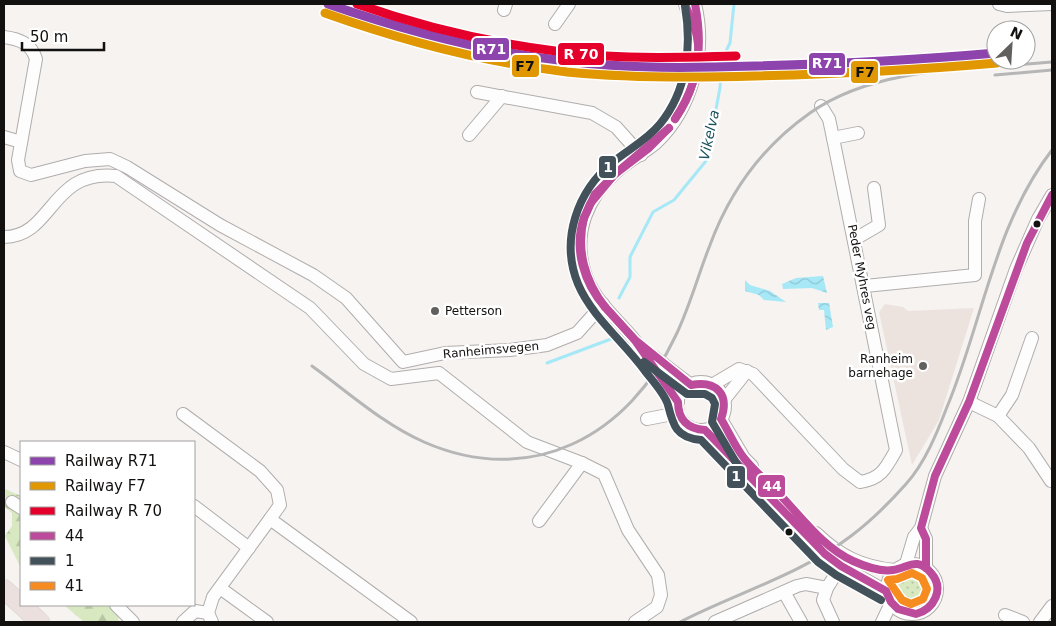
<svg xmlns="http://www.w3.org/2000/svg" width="1056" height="626" viewBox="0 0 1056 626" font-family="'DejaVu Sans',sans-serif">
	<defs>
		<pattern id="grass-dots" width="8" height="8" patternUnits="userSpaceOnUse" patternTransform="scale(1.25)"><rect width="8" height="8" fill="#d8e8c1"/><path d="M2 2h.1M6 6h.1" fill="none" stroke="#b8c6a5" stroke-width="1.8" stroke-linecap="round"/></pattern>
		<pattern id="forest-firs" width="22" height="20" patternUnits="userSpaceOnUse" patternTransform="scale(1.25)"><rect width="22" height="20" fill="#d8e8c1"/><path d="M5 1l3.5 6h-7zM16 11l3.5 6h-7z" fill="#b8c6a5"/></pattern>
		<pattern id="water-waves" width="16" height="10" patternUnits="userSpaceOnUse" patternTransform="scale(1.25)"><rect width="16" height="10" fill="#a7e8f7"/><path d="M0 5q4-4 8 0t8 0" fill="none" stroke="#8fc6d3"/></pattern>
	</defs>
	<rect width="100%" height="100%" fill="#f6f3f1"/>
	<polygon fill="#ece3df" points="885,304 903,307 908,311 974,308 939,420 912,465 879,312"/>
	<circle fill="url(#grass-dots)" cx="912" cy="589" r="19"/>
	<g fill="url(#forest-firs)">
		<polygon points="5,489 21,496 21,568 5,536 12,526 12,513 4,506"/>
		<polygon points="64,605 116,605 119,622 84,622"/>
	</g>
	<g fill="url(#water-waves)">
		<polygon points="823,276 827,293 812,288 783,289 782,284 796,278"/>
		<polygon points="745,280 750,285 770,291 786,302 764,300 759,295 745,291"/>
		<polygon points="818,303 829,303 833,327 826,330 824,310 819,310"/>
	</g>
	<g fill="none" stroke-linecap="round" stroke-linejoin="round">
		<g stroke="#a7e8f7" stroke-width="3">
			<polyline points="619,298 630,277 630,257 653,212 674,200 706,161 720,88 722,59 730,43 734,4"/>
			<polyline points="547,363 611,339"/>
		</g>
		<defs>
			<g id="minor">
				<polyline points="685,4 693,28"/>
				<polyline points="999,4 1007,6 1052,4"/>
				<polyline points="504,10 506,4"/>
				<polyline points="555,24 569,4"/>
				<path d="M4 37C19 39 31 43 36 59L18 160 20 171 31 175 85 161 110 159 127 167 220 225 313 275 346 298 403 362 445 353 510 350 547 345 577 333 603 304"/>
				<polyline points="477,92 592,113 616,127 641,155"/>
				<polyline points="469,135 502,96"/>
				<polyline points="4,137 21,142"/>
				<polyline points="833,138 858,133"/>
				<path d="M4 237C53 237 50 169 116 176L310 308 364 364 391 379 439 373 527 442 582 463 604 474 628 530 658 575 661 595 657 607 635 622"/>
				<polyline points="855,239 879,225 874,188"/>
				<polyline points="865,286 975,275 975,221 979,199"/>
				<polyline points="653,356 691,385"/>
				<circle cx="701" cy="406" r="24"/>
				<path d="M712 385 739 369 753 374 843 469 860 482C881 479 886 468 896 450L833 138 829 119 821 106"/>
				<polyline points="724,400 747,371"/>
				<path d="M678 402C663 379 648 357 632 337 614 316 591 297 584 270 573 232 588 197 616 172 628 161 643 154 656 143 692 109 707 52 695 4"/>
				<polyline points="969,402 998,416 1029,448 1051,481"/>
				<polyline points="183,414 260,471 277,490 280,505 270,519"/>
				<polyline points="998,416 1012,395 1032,338"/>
				<polyline points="647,419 678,413"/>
				<polyline points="721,419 744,458 752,466"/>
				<polyline points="705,430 825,554 841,566 886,591"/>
				<polyline points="4,452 21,460"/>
				<polyline points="12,502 21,508"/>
				<polyline points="194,506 249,548"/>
				<polyline points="539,521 582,463"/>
				<polyline points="921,528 926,539 926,568"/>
				<path d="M816 533C840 556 862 567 895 570"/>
				<circle cx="912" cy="589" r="25"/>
				<polyline points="906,564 914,537 921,528 935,476 969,402 1016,269 1038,219 1052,195"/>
				<polyline points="220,588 267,622"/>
				<polyline points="784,592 801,622"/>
				<polyline points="116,605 133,622"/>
				<polyline points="1005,615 1023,622"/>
				<polyline points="183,622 195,611 208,613"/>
				<polyline points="212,622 208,613 213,597 270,519 411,622"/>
				<polyline points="715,622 797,586 806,584 827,588"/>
				<polyline points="833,622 823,600 827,588 841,566"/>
				<polyline points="882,622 891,603"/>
				<polyline points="1040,622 1052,606"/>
			</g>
			<polyline id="highway" points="4,589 40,622"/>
		</defs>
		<use href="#minor" stroke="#b0adac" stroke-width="14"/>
		<use href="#highway" stroke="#d1d0cf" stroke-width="20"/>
		<use href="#minor" stroke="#fefdfd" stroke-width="12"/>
		<use href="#highway" stroke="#ece0df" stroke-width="19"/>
		<g stroke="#b6b6b6" stroke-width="3">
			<polyline points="995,75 1052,70"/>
			<path d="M312 366C348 392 383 424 424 442 531 489 629 436 676 335 690 306 698 275 710 245 730 191 763 146 810 113 876 66 975 69 1052 62"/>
			<path d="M680 622C736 593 800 575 851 536 871 521 890 502 906 484 925 463 937 433 947 407 983 321 994 225 1052 150"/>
		</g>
		<defs>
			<g id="bus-1">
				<path d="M675 119C690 96 702 66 697 37 695 26 689 15 685 4"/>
				<path d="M675 119C699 85 703 44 695 4"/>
				<polyline points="615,174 669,128"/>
				<polyline points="615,174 649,148 669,128"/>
				<path d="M584 218C576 250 585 281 605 307"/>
				<path d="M584 218C573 248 584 284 605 307"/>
				<polyline points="584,218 595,194 615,174"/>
				<polyline points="584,218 590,204 615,174"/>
				<polyline points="605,307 634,339"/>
				<polyline points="605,307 634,339"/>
				<path d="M634 339 691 385C716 380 730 394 721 419 729 432 735 447 744 458 755 472 770 484 782 497 803 519 824 548 853 561 864 566 880 572 893 570 908 568 917 556 931 573 945 589 934 609 916 614L898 609 891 602 886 591 841 566 825 554 705 430C688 429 678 420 678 402Z"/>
				<polyline points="926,568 926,539 921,528 935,476 969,402 1027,243 1052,195"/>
			</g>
			<g id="bus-2">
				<path d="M685 6C692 47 687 91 660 124 647 140 629 149 613 162 577 191 560 240 578 284 592 317 624 342 645 371 652 380 665 394 668 405 673 425 676 438 701 440L818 562 836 575 881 600"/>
				<polyline points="644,362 687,394 705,394 712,398 715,404 712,422 738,466"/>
			</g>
			<polygon id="bus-3" points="912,573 922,578 927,589 923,599 911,604 902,600 888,580 897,579"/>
		</defs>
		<use href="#bus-1" stroke="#fff" stroke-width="11"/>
		<use href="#bus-2" stroke="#fff" stroke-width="11"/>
		<use href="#bus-3" stroke="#fff" stroke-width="11"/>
		<use href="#bus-1" stroke="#bd4b9b" stroke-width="8"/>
		<use href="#bus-2" stroke="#43525a" stroke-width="8"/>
		<use href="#bus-3" stroke="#f68b1f" stroke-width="8"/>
		<defs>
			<path id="rail-1" d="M328 4C406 31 484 52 566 61 629 69 692 68 755 66 835 64 916 60 996 53"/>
			<path id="rail-2" d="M325 13C403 41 484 62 567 72 629 78 692 78 755 76 836 74 916 70 997 63"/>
			<path id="rail-3" d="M357 4C437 32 522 50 606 56 649 59 693 57 736 56"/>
		</defs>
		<use href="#rail-1" stroke="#fff" stroke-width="12"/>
		<use href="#rail-2" stroke="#fff" stroke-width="12"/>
		<use href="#rail-3" stroke="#fff" stroke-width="12"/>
		<use href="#rail-1" stroke="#8e44ad" stroke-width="9"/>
		<use href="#rail-2" stroke="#e09702" stroke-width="9"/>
		<use href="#rail-3" stroke="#e4002b" stroke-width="9"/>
	</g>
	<g fill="#131110" stroke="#fff" stroke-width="2">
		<circle cx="1037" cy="224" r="4.5"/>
		<circle cx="789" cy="532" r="4.5"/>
	</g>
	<g fill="#62605f" stroke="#fff" stroke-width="2">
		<circle cx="435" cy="311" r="5"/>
		<circle cx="923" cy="366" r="5"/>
	</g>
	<g text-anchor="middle" stroke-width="5" stroke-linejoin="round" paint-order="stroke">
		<g font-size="12" fill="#131110" stroke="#fff">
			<text transform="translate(862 277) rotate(79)" y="4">Peder Myhres veg</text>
			<text transform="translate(491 350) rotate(-5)" y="4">Ranheimsvegen</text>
		</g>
		<g font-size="12" fill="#131110" stroke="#fff" text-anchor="start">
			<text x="445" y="315">Petterson</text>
			<text x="913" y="363" text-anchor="end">Ranheim<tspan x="913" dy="14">barnehage</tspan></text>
		</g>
		<g font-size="14" font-style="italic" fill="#1b525d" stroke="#fff">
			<text transform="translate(709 135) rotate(-78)" y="5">Vikelva</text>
		</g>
	</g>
	<g stroke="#fff" stroke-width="2">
		<rect x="472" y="37" width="38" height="24" rx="5" fill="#8e44ad"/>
		<rect x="557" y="42" width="48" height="24" rx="5" fill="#e4002b"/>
		<rect x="808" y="52" width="38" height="24" rx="5" fill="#8e44ad"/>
		<rect x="511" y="54" width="29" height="24" rx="5" fill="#e09702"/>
		<rect x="850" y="60" width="29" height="24" rx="5" fill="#e09702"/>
		<rect x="598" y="155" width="19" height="24" rx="5" fill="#43525a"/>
		<rect x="726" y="465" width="20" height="24" rx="5" fill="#43525a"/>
		<rect x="757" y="474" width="29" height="24" rx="5" fill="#bd4b9b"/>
	</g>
	<g font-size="14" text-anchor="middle" font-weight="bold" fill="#fff">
		<text x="491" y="54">R71</text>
		<text x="581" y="59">R 70</text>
		<text x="827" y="68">R71</text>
		<text x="608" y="172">1</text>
		<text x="736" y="481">1</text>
		<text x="772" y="491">44</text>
	</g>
	<g font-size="14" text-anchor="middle" font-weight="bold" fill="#111">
		<text x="525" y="71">F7</text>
		<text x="865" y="77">F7</text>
	</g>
	<rect width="1056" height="626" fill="none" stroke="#131110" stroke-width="10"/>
	<rect x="20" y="441" width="175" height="165" fill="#ffffff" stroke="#a1a09f"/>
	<rect x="30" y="457" width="25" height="8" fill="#8e44ad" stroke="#a1a09f"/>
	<text x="65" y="466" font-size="15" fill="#131110">Railway R71</text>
	<rect x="30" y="482" width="25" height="8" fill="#e09702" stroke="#a1a09f"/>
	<text x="65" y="491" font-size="15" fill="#131110">Railway F7</text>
	<rect x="30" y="507" width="25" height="8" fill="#e4002b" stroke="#a1a09f"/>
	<text x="65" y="516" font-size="15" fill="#131110">Railway R 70</text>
	<rect x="30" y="532" width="25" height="8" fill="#bd4b9b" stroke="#a1a09f"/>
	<text x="65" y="541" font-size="15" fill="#131110">44</text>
	<rect x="30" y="557" width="25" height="8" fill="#43525a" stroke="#a1a09f"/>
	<text x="65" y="566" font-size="15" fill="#131110">1</text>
	<rect x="30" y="582" width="25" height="8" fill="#f68b1f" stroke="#a1a09f"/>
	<text x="65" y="591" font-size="15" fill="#131110">41</text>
	<g transform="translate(1011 45) rotate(25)"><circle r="24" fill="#ffffff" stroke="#a1a09f"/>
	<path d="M0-4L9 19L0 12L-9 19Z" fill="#62605f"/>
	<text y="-8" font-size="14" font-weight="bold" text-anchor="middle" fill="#131110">N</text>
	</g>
	<path d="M22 42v8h82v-8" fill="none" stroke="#131110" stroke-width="2.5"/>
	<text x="30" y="42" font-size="15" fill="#131110" stroke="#ffffff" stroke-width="4" paint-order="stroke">50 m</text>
</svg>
